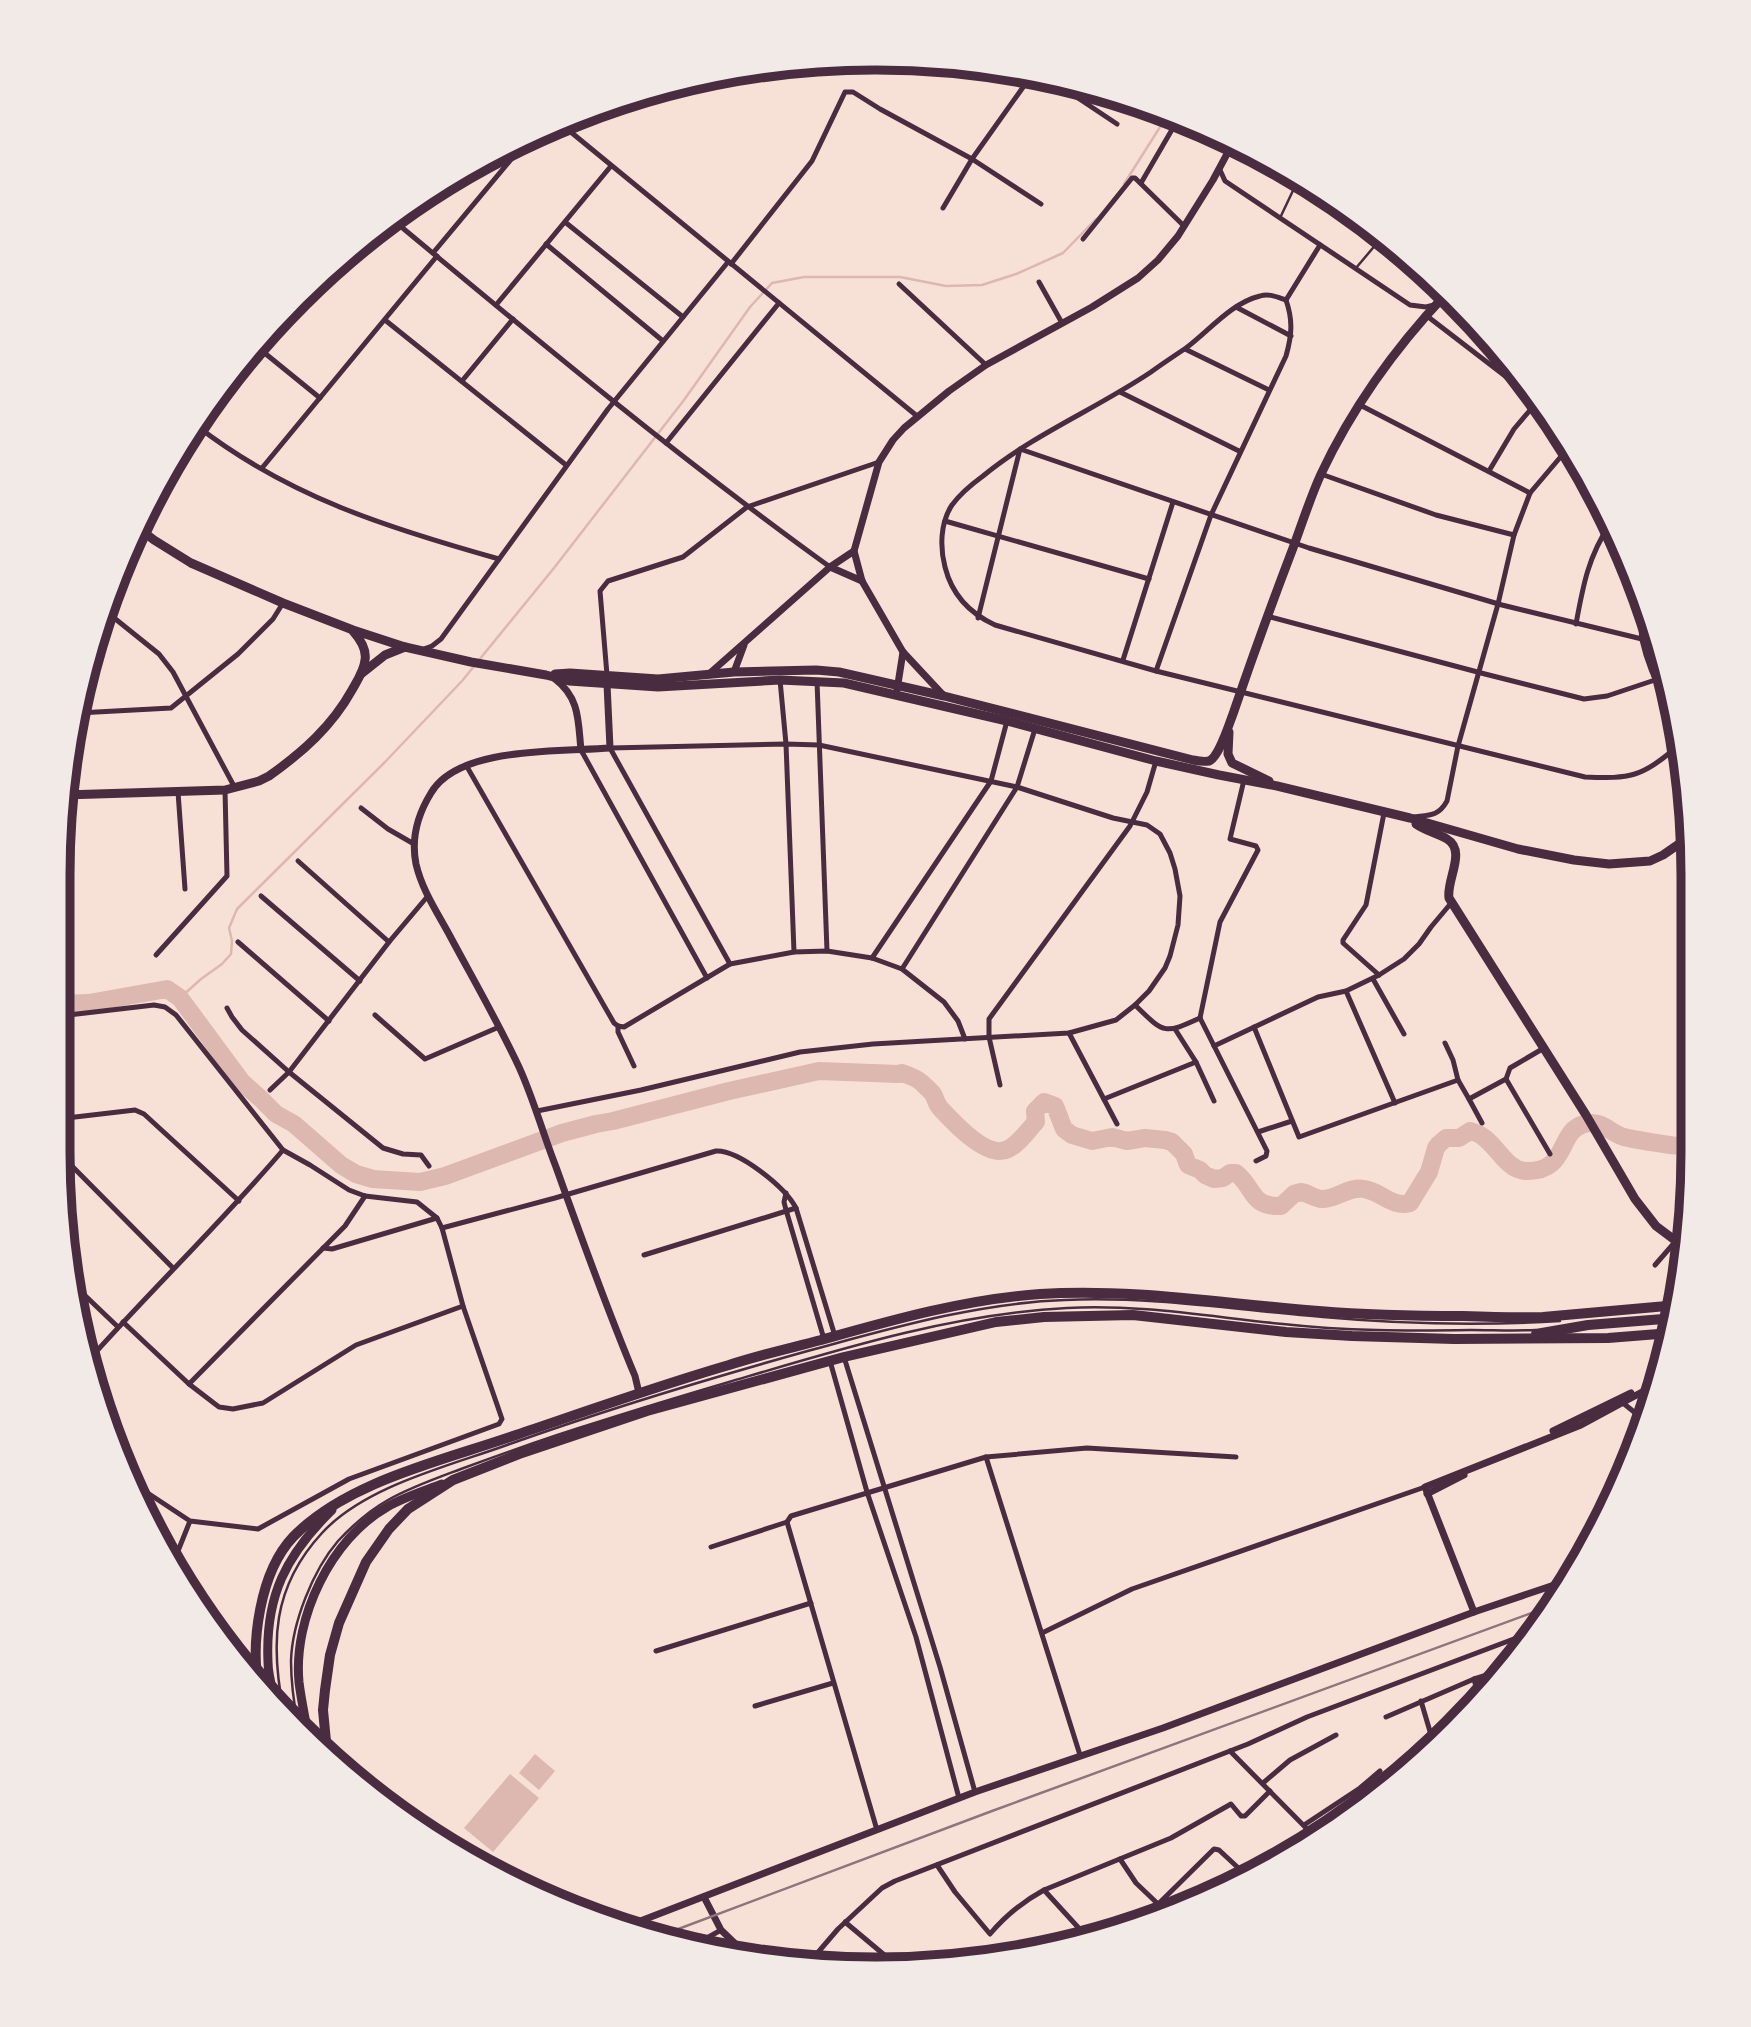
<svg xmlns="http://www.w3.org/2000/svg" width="1751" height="2027" viewBox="0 0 1751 2027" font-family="'Varela Round',sans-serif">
	<rect width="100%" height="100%" fill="#f7e1d7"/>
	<g fill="#dcb8b0">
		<polygon points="535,1754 555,1771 539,1790 519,1773"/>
		<polygon points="510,1774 539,1798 493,1852 464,1828"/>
	</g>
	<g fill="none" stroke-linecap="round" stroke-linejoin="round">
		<g stroke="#dcb8b0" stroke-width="2.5">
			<polyline points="1124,184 1167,116"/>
			<polyline points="180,998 201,979 222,964 231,954 232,941 229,928 237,909 385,762 462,681 554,568 684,400 750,307 772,283 804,277 900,277 946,286 982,285 1016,274 1063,253 1096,219"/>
		</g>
		<path stroke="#dcb8b0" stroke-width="18" d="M60 1004 89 1003 167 989 180 998 242 1082 261 1099 276 1114 294 1124 341 1165 356 1174 373 1179 420 1182 445 1176 562 1133 596 1124 613 1121 729 1091 819 1071 898 1074 902 1073C908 1075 917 1078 922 1083 925 1086 931 1091 933 1094 936 1099 936 1104 941 1109 953 1122 988 1160 1008 1149 1019 1144 1028 1130 1036 1122L1035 1111 1044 1102 1055 1106 1064 1129 1072 1135 1092 1141 1112 1137 1127 1141 1145 1138 1165 1140 1172 1142 1184 1154 1188 1165 1200 1170 1205 1175 1214 1179 1223 1178 1230 1173H1236C1255 1188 1250 1207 1281 1206L1294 1194 1301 1192C1308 1193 1315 1199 1322 1199 1337 1199 1349 1186 1364 1189 1381 1191 1391 1208 1410 1203L1429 1172 1436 1148 1439 1144 1446 1138H1459L1470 1131C1495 1136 1502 1169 1525 1171 1569 1173 1557 1131 1584 1124 1601 1119 1610 1133 1624 1137 1631 1139 1678 1147 1683 1146 1687 1146 1690 1144 1693 1143"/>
		<g stroke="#4a2c40" stroke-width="2.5">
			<polyline points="1280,218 1298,180"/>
			<polyline points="1356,268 1383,236"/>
			<path d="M284 1713C270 1644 272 1587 322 1533 365 1486 449 1466 507 1445 605 1410 704 1380 804 1352 889 1329 976 1303 1065 1300 1151 1296 1237 1310 1323 1317 1401 1324 1481 1326 1560 1321"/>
			<path d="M298 1725C294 1704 291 1682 291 1661 292 1623 313 1570 338 1541 352 1526 370 1510 388 1500 411 1487 437 1478 461 1469 507 1452 552 1436 598 1422 642 1408 685 1395 729 1382 840 1349 952 1314 1067 1308 1140 1304 1211 1317 1283 1324 1346 1331 1408 1331 1471 1330 1493 1330 1514 1331 1536 1330"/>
		</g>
		<g stroke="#4a2c40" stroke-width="5">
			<polyline points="1051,80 1117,124"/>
			<polyline points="561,124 917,416"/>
			<polyline points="1220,170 1225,181 1410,305 1426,307 1434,305"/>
			<polyline points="1141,183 1177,121"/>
			<polyline points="943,208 972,159 1031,76"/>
			<path d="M393 220C536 339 679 458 830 567"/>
			<polyline points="565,222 683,317"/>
			<polyline points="1083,239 1132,178 1135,178 1184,226"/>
			<polyline points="546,244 663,341"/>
			<polyline points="433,253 528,139"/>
			<polyline points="731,264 812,161 845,92 853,92 880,109 972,159 1041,204"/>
			<polyline points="1039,282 1062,323"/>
			<polyline points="899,284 986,365"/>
			<path d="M1286 300C1277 297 1269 293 1260 296 1231 303 1209 331 1186 348 1174 356 1162 364 1151 372 1096 409 1034 434 983 476 972 484 960 494 952 505 940 523 940 548 945 567 952 595 971 614 995 625L1156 671 1585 777C1631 779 1641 777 1677 747"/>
			<polyline points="1286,300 1320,245"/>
			<polyline points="496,305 611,166"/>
			<polyline points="1236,307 1291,336"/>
			<polyline points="1427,316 1535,399"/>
			<polyline points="385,320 566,465"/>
			<polyline points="256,346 320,398"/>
			<polyline points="1185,349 1269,390"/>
			<polyline points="462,381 513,319"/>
			<polyline points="1120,392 1239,451"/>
			<polyline points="1360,405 1530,493"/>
			<path d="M197 426C289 497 388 528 499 559"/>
			<polyline points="666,443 779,303"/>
			<polyline points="262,468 437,256"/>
			<polyline points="1489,471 1514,429 1537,402"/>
			<polyline points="1321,474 1436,515 1514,535"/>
			<polyline points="945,521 1149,579"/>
			<path d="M1644 600C1642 613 1640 627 1642 640 1646 658 1655 684 1667 698"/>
			<polyline points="103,609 159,654 173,672 235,788"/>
			<polyline points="1267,616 1485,674 1584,699 1607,696 1655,680 1662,673"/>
			<polyline points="978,618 1020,449 1309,548 1502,605 1642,639"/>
			<polyline points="99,623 108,613"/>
			<path d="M1576 624C1583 586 1588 557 1610 524"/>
			<polyline points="421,650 432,646 441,639 608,409 728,262"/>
			<polyline points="1123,660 1173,502"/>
			<path d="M1156 671 1211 515 1286 356C1292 335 1293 320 1286 300"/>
			<polyline points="607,675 600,591 608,581 683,557 747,507 879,462"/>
			<polyline points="780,680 786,744 794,952"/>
			<polyline points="817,681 827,951"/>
			<polyline points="78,713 171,708 238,654 273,619 283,603"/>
			<polyline points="581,750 707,978"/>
			<polyline points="466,765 614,1023 618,1026 618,1032 634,1066"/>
			<polyline points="178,792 185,889"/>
			<polyline points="361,808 388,829 414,844"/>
			<path d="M1413 817C1429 815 1438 817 1447 801L1458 746 1498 604 1514 535 1530 493 1569 447"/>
			<polyline points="298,861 389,942"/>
			<polyline points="261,896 360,981"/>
			<polyline points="238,942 329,1021"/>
			<polyline points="156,955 227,876 225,790"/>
			<polyline points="872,958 991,781 1007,721"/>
			<polyline points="902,969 1017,787 1035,729"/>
			<polyline points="1379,975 1343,943 1343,940 1366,905 1384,813"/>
			<polyline points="1373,979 1404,1034"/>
			<polyline points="1346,991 1395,1103"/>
			<path d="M1135 1005C1164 1033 1163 1035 1200 1018"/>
			<polyline points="227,1008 232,1017 242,1030 289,1072 383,1148 403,1154 421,1155 429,1166"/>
			<polyline points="375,1015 425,1059 499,1027"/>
			<polyline points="60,1016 154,1005 165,1007 176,1015 283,1150 310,1165 349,1190 365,1196 417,1202 437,1218 442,1228 463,1306 502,1419 499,1424 349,1479 258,1529 190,1521 131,1482"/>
			<polyline points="1200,1018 1220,922 1258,850 1256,846 1230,839 1244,780"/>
			<polyline points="1200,1018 1267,1151 1266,1156 1256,1161"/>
			<polyline points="618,1026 624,1027 730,964 794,952 827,951 872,958 902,969 944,1002 958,1021 965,1039"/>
			<polyline points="1254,1027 1299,1137 1458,1080 1469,1099 1506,1079 1510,1068 1544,1048"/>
			<polyline points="1175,1029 1196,1062 1214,1101"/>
			<polyline points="1069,1033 1117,1124"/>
			<polyline points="1445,1043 1453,1060 1458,1080"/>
			<polyline points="1214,1046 1318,997 1346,991 1379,975 1404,959 1419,944 1431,927 1452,902"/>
			<polyline points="1506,1079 1550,1154"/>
			<polyline points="1000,1085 989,1037 989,1019 1130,826 1147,792 1156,761"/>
			<polyline points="270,1090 289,1072 389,942 427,897"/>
			<polyline points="1104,1099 1196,1062"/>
			<polyline points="1469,1099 1482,1123"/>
			<polyline points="537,1111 641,1090 800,1052 873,1044 1069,1033 1116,1020 1135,1005 1149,991 1165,968 1170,956 1178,925 1180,896 1175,869 1170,853 1160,834 1147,825 1113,818 1017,787 819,745 786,744 610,748 730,964"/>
			<polyline points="58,1119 135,1110 144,1114 239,1201"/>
			<polyline points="1258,1132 1292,1121"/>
			<polyline points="58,1152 173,1268"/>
			<polyline points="786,1193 784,1202 786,1210 824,1339"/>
			<path d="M442 1228 555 1198 716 1151C739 1150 785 1187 796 1208L835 1336"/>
			<polyline points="323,1248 332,1249 437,1218"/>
			<polyline points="644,1255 796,1208"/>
			<polyline points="1655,1265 1675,1242"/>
			<polyline points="75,1286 118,1327"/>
			<polyline points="123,1322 189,1384 219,1407 233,1409 263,1403 356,1345 463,1306"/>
			<polyline points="844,1357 940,1667 975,1792"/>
			<polyline points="830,1361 867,1492 916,1637 959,1798"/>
			<path d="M86 1363C150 1291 220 1224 283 1150"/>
			<polyline points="189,1384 345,1226 365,1196"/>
			<polyline points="1623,1403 1644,1420"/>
			<polyline points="986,1457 1080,1755"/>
			<polyline points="787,1522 877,1830"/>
			<polyline points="711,1547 787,1522 791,1516 986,1457 1087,1448 1236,1457"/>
			<polyline points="174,1561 190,1521"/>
			<polyline points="1042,1633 1132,1589 1425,1487"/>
			<polyline points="656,1651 811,1603"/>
			<polyline points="245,1668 256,1678"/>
			<polyline points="1474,1679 1503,1670"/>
			<polyline points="1421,1701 1434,1745"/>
			<polyline points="755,1706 833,1683"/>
			<polyline points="1386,1717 1474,1679 1479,1699"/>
			<polyline points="1230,1751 1315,1837"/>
			<polyline points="1263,1783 1290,1760 1336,1735"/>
			<polyline points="1304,1825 1360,1788 1380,1771"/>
			<polyline points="1120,1859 1136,1883 1158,1904"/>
			<path d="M937 1865 955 1892 990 1934C1006 1915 1022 1902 1044 1890L1171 1838 1231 1804 1241 1816H1245L1270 1791"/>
			<polyline points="1044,1890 1086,1936"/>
			<polyline points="845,1922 888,1958 908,1967"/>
			<polyline points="1106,1926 1112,1931"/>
			<polyline points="1136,1926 1214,1849 1219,1850 1247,1876"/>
			<polyline points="1067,1937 1069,1940"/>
			<polyline points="698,1943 721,1930"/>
			<polyline points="808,1964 838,1929 882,1888 895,1881 1248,1744 1307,1717 1535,1631"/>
		</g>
		<g stroke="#4a2c40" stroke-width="7">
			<polyline points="830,567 862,581"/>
			<polyline points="734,672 744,645"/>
			<polyline points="710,673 830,567 854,551"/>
			<path d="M555 679C580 698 578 721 581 750"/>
			<path d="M607 684 610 748C561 752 458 746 431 793 418 814 411 839 416 864 422 890 437 912 450 936 473 979 498 1022 519 1067 534 1100 543 1134 556 1167 581 1237 606 1307 635 1376L639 1393"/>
			<polyline points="897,690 903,652"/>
			<polyline points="944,696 903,652 862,581 854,551 879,462 893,440 904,428 949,391 986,365 1092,307 1138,278 1158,260 1178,236 1213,180 1234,141"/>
			<polyline points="1553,1431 1631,1393"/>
			<polyline points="1427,1494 1464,1475"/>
			<polyline points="1474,1612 1425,1487 1581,1425 1655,1385"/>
			<polyline points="704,1897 721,1930 749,1957"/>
			<polyline points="630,1925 975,1792 1163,1728 1474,1612 1569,1580"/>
		</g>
		<g stroke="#4a2c40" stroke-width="9">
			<polyline points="137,527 154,540 191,563 283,603 353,630 405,647 471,662 546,675 569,681 658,687 780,680 844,683 1007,721 1156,761 1219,775 1277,786 1410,818 1518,849 1574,860 1609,864 1650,861 1663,855 1692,835"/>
			<polyline points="361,674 385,655 405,647"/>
			<path d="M555 674 570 673 658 679 734 672 816 670 839 672 944 696 1193 760C1198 761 1204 762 1209 761 1219 757 1229 724 1233 714 1252 658 1272 603 1293 548 1302 524 1310 498 1321 474 1352 408 1396 347 1446 294"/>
			<polyline points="1229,732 1228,754 1232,763 1269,781"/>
			<path d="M64 795 225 790 259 781 269 776C303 752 332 726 352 690 357 681 364 671 365 660 367 649 360 639 353 631"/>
			<path d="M1416 824C1426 831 1437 833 1447 839 1467 851 1446 880 1449 898L1586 1115 1635 1199 1656 1226 1684 1247"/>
			<path d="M276 1705C273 1691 268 1676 268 1662 265 1596 286 1555 332 1510"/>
			<path d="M308 1735C305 1717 301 1699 299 1682 293 1618 331 1539 387 1507 404 1497 424 1491 442 1484"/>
		</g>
		<g stroke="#4a2c40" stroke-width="10">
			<polyline points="1536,1334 1588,1325 1676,1318"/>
			<path d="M259 1689C250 1643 260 1572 293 1537 347 1481 445 1460 516 1435 587 1411 657 1386 729 1365 759 1355 791 1348 821 1340 892 1320 966 1299 1040 1294 1134 1288 1226 1304 1319 1311 1367 1315 1415 1316 1463 1316 1489 1317 1516 1318 1543 1317 1588 1313 1633 1309 1678 1305"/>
			<polyline points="327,1752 323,1710 325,1690 330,1655 339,1623 366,1562 389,1529 408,1509 453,1480 519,1454 647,1411 844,1357 996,1322 1044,1317 1133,1315 1286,1332 1352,1336 1454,1339 1608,1338 1671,1333"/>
		</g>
		<polyline stroke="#8f747c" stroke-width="2.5" points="665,1934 992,1811 1556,1604"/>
	</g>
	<path d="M0 0H1751V2027H0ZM875 70H876A805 805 0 0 1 1681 875V1152A805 805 0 0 1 876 1957H875A805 805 0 0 1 70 1152V875A805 805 0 0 1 875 70Z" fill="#f1eae7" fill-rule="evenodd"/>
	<path fill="none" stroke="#4a2c40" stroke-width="9" d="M875 70H876A805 805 0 0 1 1681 875V1152A805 805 0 0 1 876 1957H875A805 805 0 0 1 70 1152V875A805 805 0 0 1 875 70Z"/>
</svg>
